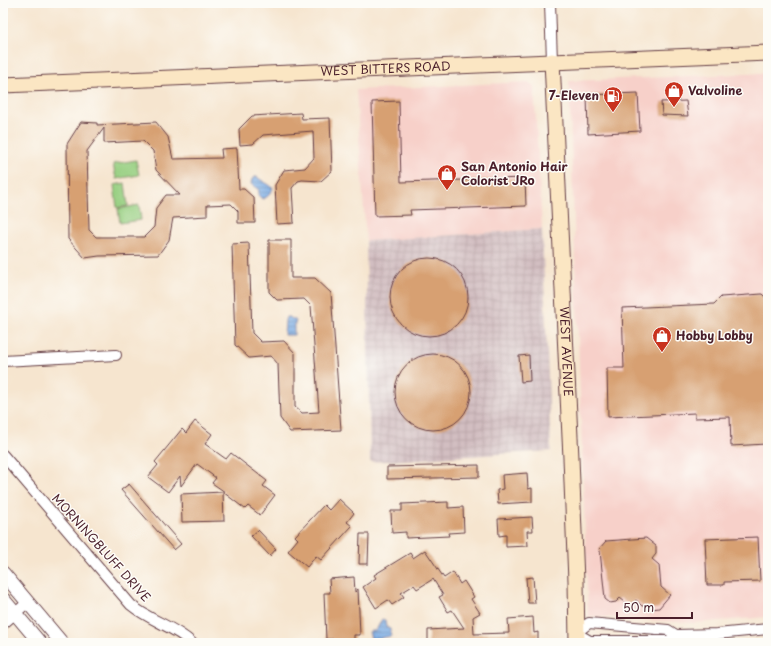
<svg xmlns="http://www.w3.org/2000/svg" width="771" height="646" viewBox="0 0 771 646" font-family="'Playpen Sans',sans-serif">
	<defs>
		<pattern id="industrial-grid" width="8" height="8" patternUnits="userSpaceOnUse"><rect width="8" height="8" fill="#d2bec1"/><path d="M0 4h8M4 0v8" fill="none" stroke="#b6a3a6"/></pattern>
		<pattern id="water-rules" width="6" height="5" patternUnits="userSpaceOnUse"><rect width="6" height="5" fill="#76a8e2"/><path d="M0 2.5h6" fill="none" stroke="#6388b7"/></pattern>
	</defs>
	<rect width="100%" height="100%" fill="#fdfcf7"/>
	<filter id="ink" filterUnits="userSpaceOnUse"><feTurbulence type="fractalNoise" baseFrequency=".025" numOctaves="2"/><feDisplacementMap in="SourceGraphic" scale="8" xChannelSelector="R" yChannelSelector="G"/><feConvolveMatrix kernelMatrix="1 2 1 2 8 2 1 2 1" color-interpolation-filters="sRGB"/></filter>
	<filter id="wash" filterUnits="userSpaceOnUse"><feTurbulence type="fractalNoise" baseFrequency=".012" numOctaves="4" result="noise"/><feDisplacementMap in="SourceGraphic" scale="16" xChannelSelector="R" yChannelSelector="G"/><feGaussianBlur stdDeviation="0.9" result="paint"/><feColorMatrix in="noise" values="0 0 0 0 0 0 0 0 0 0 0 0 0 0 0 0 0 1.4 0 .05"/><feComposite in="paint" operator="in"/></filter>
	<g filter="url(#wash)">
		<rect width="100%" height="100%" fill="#f6e5cf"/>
		<g fill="#f7d0c9">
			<polygon points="768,73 768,617 694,623 588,616 569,81"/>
			<polygon points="528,82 534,86 542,229 366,241 356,90"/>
		</g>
		<polygon fill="url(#industrial-grid)" points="542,229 551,451 370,462 366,241"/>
		<g fill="#97cf81" stroke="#707756">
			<polygon points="136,160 139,175 116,179 113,164"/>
			<polygon points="125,183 128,206 117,208 114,185"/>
			<polygon points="139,205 141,220 120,223 118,209"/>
		</g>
		<g fill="url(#water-rules)" stroke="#606486">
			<path d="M255 177H257C263 182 268 183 273 188 271 194 267 198 262 199L258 195 259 190 251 184 252 179Z"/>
			<polygon points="286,317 290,317 292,319 294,319 296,321 294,327 294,335 284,335 285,320"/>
			<path d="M382 619 385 620 386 627 390 629 391 636 381 638 379 643H369L371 638 369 632 371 631H375C379 627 379 623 382 619Z"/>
		</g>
		<g id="blocks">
			<g fill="#d7a072" fill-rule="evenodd">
				<polygon points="638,93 640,131 588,134 587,95"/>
				<polygon points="399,101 401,182 525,178 526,206 410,210 411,215 375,216 372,102"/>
				<polygon points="686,101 688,116 662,115 661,102"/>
				<polygon points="301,113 302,119 330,118 332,171 321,181 302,180 298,181 292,188 294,223 277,224 275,185 284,170 305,168 314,158 313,131 263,135 253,144 240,145 239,129 252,116"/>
				<path d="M81 122 97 123V125L156 122 168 137 173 159 222 158 221 149 237 148 239 189H244L254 198 255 223H238V211L231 204 207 205V216L173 218 169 240 158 255 99 256 85 258 68 239 67 144ZM104 128V143L143 141 153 151 156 170 180 195H166L156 208 154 227 144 237H96L89 230 87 151Z"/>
				<polygon points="269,240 291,240 291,278 315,278 331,293 341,430 290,432 280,418 278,364 271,356 249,358 235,345 232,244 249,243 252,333 261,342 284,341 295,353 295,407 302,413 319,412 311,306 304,299 277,300 269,292"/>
				<circle cx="429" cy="297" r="39"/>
				<polygon points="762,294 768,300 768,415 765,415 766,444 731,446 730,417 695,418 695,413 608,417 607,368 624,368 622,308 714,304 721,297"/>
				<circle cx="433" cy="392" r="38"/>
				<polygon points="529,355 530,381 521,382 519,356"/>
				<polygon points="195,421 212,434 205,444 226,459 231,453 267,481 263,486 275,495 260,515 248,506 245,509 223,492 225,492 212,483 216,478 197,464 181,486 180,476 168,492 148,477 158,465 155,462 182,429 186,433"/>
				<polygon points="479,465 479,477 387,479 387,467"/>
				<polygon points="527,473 528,489 532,488 532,502 498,504 497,490 503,489 502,475"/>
				<polygon points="129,484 181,544 174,550 121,490"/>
				<polygon points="223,492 224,521 182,522 181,494"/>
				<polygon points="339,499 354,513 347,522 352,526 321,560 316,556 307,567 288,551 298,539 295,536 324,505 329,510"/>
				<polygon points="448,502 448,508 463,507 464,532 448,533 449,536 406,538 406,532 392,533 391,511 402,511 402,504"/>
				<polygon points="532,517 533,531 527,531 528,546 506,547 506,535 499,536 498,519"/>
				<polygon points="258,530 276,549 270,556 251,536"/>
				<polygon points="360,534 369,534 368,564 359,564"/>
				<polygon points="758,537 760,581 724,582 724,585 707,585 705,539"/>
				<polygon points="646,538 656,546 656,554 652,559 659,565 661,587 670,595 659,608 652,609 649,606 642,606 636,600 630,606 620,598 616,602 610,603 605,599 600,551 599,549 606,541"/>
				<polygon points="425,550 444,578 453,572 460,584 464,581 474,597 471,599 480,613 473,617 474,634 509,633 508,619 533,617 534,633 538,632 538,643 428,643 428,630 464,628 452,610 448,612 439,597 443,595 433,579 417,589 414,585 401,593 404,597 392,605 388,600 376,608 363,587 376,578 374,575 410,553 413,558"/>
				<polygon points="354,577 355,592 358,589 360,635 354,635 354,643 333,643 333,639 326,639 324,593 330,593 329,579"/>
				<polygon points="533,577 535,603 528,603 526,578"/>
			</g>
		</g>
	</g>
	<g filter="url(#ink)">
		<use href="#blocks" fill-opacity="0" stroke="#643d44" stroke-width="1"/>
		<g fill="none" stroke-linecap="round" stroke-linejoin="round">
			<defs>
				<g id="minor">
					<polyline points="550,3 552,61"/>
					<polyline points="3,361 116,355"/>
					<path d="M3 455 131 605C150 621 174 626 192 643"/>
					<polyline points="3,624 28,602"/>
					<polyline points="676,635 670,641 590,641 576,633 589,623 668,630 676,635 717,634 768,629"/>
				</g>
				<g id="tertiary">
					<polyline points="3,573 62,643"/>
					<polyline points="3,599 40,643"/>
				</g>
				<g id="secondary">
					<path id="s1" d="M552 61 571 458 576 581 577 643"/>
					<path id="s2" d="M3 85 768 53"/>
				</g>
			</defs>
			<use href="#minor" stroke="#643d44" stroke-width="12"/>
			<use href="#tertiary" stroke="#643d44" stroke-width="15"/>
			<use href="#secondary" stroke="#643d44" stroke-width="17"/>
			<use href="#minor" stroke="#fff" stroke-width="10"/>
			<use href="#tertiary" stroke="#fff" stroke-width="13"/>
			<use href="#secondary" stroke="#fbe6c3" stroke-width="15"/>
		</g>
	</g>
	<defs>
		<symbol id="shop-pin" viewBox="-11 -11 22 30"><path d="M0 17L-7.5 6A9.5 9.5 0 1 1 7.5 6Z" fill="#c8321e" stroke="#fdfcf7"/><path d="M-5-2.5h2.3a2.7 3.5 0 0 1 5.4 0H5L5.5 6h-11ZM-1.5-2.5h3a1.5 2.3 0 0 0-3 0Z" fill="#fff"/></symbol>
		<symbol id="fuel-pin" viewBox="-11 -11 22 30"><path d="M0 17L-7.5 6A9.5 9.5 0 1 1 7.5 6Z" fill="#c8321e" stroke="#fdfcf7"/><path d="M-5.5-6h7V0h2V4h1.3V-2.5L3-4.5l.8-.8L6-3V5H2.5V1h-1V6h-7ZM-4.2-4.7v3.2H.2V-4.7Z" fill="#fff"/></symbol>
	</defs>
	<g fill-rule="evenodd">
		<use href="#shop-pin" x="663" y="80" width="22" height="30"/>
		<use href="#fuel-pin" x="602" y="85" width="22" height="30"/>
		<use href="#shop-pin" x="436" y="163" width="22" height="30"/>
		<use href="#shop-pin" x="651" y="325" width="22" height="30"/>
	</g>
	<g text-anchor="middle" stroke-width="3" stroke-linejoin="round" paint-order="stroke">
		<g font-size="12" fill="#4a1f2b" stroke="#fdfcf7">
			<text dy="4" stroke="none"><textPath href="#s2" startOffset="383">WEST BITTERS ROAD</textPath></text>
			<text dy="4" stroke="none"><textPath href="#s1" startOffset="291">WEST AVENUE</textPath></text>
			<text transform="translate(101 548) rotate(48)" y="4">MORNINGBLUFF DRIVE</text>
		</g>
		<g font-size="12" font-weight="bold" fill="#4a1f2b" stroke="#fdfcf7" text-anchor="start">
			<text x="688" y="95">Valvoline</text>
			<text x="599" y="100" text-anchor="end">7-Eleven</text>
			<text x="461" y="171">San Antonio Hair<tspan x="461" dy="14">Colorist JRo</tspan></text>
			<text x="676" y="340">Hobby Lobby</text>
		</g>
	</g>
	<rect width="771" height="646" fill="none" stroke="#fdfcf7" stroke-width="16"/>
	<path d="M617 612v6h75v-6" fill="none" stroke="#4a1f2b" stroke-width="2"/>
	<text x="623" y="612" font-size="12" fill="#4a1f2b" stroke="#fdfcf7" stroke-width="3" paint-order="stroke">50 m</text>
</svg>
